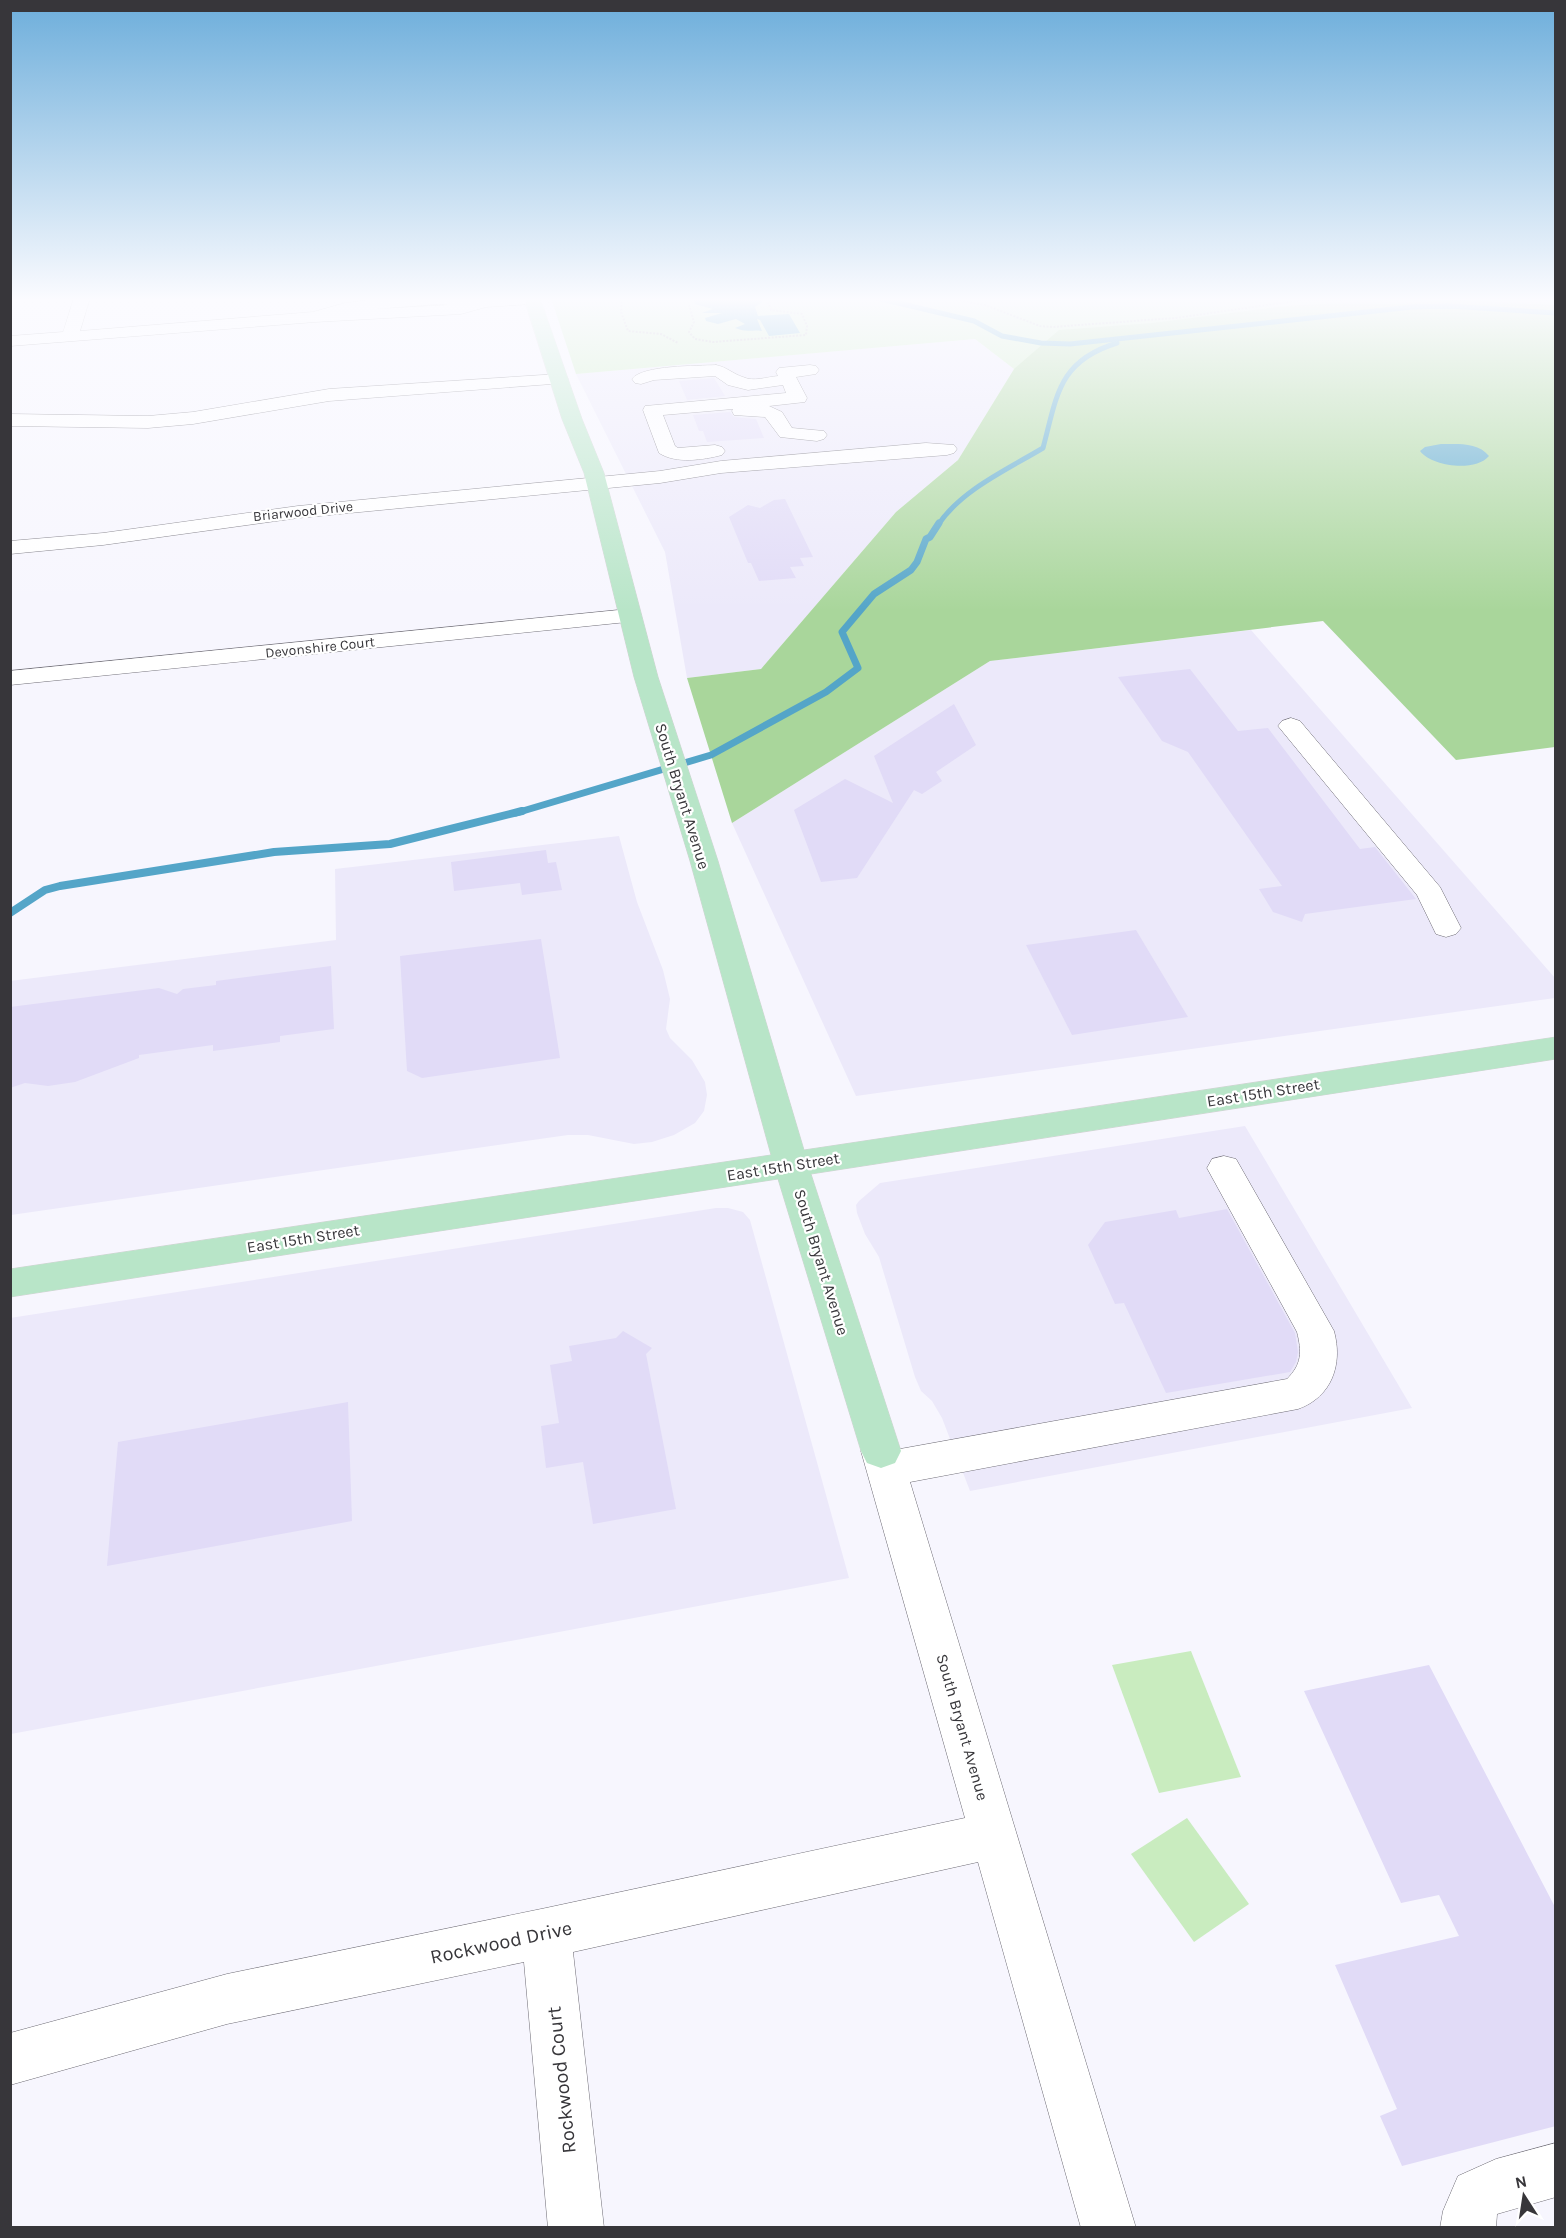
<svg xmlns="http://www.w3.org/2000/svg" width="1566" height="2238" viewBox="0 0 1566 2238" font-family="Karla,sans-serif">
	<rect width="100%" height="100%" fill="#f7f6fe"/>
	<g fill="#ece9fa">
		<polygon points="975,339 1014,369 958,460 896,512 761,669 687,678 665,552 576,374"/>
		<polygon points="1251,630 1555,978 1555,998 856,1096 732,823 990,661"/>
		<polygon points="619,836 637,902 663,970 670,999 666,1029 670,1038 692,1060 705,1082 707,1095 704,1111 695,1123 674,1135 652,1142 634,1144 588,1135 568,1135 11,1215 10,981 336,940 335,869"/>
		<polygon points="1245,1126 1412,1408 970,1491 942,1418 932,1401 921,1391 915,1377 879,1257 865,1234 857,1213 856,1205 859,1201 880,1183"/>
		<polygon points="716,1208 728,1208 743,1212 750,1220 849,1578 11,1734 10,1318"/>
	</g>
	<g fill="#c9ecbf">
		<polygon points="551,298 1555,298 1556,343 1432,331 1014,369 975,339 576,374"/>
		<polygon points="1191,1651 1241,1777 1159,1793 1112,1665"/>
		<polygon points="1187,1818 1249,1904 1194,1942 1131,1854"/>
	</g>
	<polygon fill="#a9d69b" points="1457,300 1555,305 1555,747 1456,760 1323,621 990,661 732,823 687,678 761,669 896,512 958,460 1014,369 1059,330 1152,323 1286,306 1341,303 1391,304"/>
	<g fill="#54a5c8">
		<path d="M699 298H762V302L755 307 758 316 789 314 800 333 769 336 760 320 757 319 762 331C751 329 748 333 735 328L745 324 736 319 718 324 706 321 705 318 722 313H702L713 309 695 304 694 301Z"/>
		<path d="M1441 444C1458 444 1478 442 1489 456 1476 472 1432 467 1420 451L1425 447Z"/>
	</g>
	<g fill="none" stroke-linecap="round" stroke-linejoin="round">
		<g stroke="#54a5c8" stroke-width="5">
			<polyline points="877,298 974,321 1002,336 1041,343 1070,344 1412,307 1449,306 1556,313"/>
			<path d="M938 525C961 490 1008 469 1043 448 1057 396 1058 361 1117 343L1116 340"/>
		</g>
		<polyline stroke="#54a5c8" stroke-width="7" points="516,813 711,755 826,692 858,668 842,632 874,594 911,570 917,562 926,539 930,537 939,523"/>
		<polyline stroke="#54a5c8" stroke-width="8" points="10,913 45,890 60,886 274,852 390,844 522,811"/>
	</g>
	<g fill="#e1dbf7">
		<polygon points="714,378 725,396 687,400 679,381"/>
		<polygon points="730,412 734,417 756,419 764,438 707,442 703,431 699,431 693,415"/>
		<polygon points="785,499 813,557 800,558 804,566 790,567 796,578 759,581 751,563 748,563 729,517 748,505 760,508 774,500"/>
		<polygon points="1190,669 1238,731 1268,728 1360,849 1375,847 1416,899 1305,914 1302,922 1273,912 1259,889 1282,886 1188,752 1162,741 1118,677"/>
		<polygon points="954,704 976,745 936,772 942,781 922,794 914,790 857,878 821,882 794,810 845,779 893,803 874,756"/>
		<polygon points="546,850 548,863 556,862 562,890 522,895 520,883 454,891 451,862"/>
		<polygon points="1136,930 1188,1017 1072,1035 1026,945"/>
		<polygon points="541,939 560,1058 422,1078 407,1071 400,956"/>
		<polygon points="331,966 334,1029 280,1036 280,1042 213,1051 213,1045 139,1055 139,1058 75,1082 48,1086 25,1083 10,1088 10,1007 159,988 177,994 183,989 216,985 216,981"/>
		<polygon points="1227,1209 1295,1333 1298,1352 1296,1362 1290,1372 1166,1393 1124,1303 1115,1304 1088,1245 1105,1222 1176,1210 1179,1218"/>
		<polygon points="623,1331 652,1348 646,1354 676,1509 593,1524 583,1462 546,1468 541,1426 559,1423 550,1365 572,1361 569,1346 616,1338"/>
		<polygon points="348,1402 352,1521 107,1566 118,1442"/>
		<polygon points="1429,1665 1556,1909 1556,2126 1402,2166 1380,2116 1397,2109 1335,1965 1459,1936 1439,1895 1401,1903 1304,1691"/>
	</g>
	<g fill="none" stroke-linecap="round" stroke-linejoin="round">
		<defs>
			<g id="minor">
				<path d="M74 298H90L80 331 313 312 345 303 385 298 540 299 532 304 486 307 461 314 315 322 10 346V336L63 332ZM439 304 449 305 375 309Z"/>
				<path d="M716 365C727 367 733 374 743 377 753 382 767 377 778 376L776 372 779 368 810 365 816 366 819 370 816 374 796 377 807 398 805 402 769 406 782 412 792 428 824 431 827 435 824 439 817 441 780 437 765 417 734 415 732 411 733 409 663 415 675 446 678 448 715 445 722 447 725 451 722 455C703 460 676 464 659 453L643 410 645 406 786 393 783 385 748 390 728 385 715 376 654 380 641 384 635 383 632 379C642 365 698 366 716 365Z"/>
				<polygon points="559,374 565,375 568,379 565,383 329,401 193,424 148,428 10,426 10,414 148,416 193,412 329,389"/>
				<polygon points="926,443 954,445 957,449 954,453 947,455 721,473 660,483 298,518 103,545 10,554 10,541 103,533 298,506 660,471 721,461"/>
				<polygon points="629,609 637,611 640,616 637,621 10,685 10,671"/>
				<polygon points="1291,718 1300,721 1440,887 1461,928 1456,934 1446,937 1436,934 1417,895 1278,726 1282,721"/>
				<path d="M1224 1156 1236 1159 1334 1331C1343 1364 1332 1397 1298 1409L910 1482 1136 2228H1081L978 1862 573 1952 604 2228H548L524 1962 227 2024 10 2085V2033L227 1974 546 1908 965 1818 861 1451 867 1439 881 1434 895 1439 900 1449 1287 1379C1302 1364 1302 1352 1297 1332L1207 1168 1212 1159Z"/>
				<polygon points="1556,2143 1556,2197 1497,2214 1496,2228 1440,2228 1443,2211 1458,2176 1496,2159"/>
			</g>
			<polygon id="major" points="524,298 540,298 582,419 604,473 658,677 718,861 804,1150 1556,1037 1556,1059 811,1174 901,1451 895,1463 881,1468 867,1463 861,1451 778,1179 10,1297 10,1269 771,1155 690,861 634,677 584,473 562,419"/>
		</defs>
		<use href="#minor" stroke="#6d6b74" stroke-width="1"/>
		<use href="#major" stroke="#d3d3d4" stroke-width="1"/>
		<g stroke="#afaeb4" stroke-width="2" stroke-dasharray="2 1.5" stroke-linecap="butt">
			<polyline points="622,298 621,312 628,331 661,334 678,343"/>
			<polyline points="687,298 694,322 689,332 695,339 713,342 806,335 807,326 802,314 771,310 767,298"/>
			<polyline points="946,298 985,305 1040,326 1052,327 1175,318 1303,300 1426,298"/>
			<polyline points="1532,298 1556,301"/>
		</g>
		<use href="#minor" fill="#fff" fill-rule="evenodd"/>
		<use href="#major" fill="#b8e5c8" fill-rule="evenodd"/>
	</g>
	<linearGradient id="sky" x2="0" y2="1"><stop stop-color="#6daedb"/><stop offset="0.49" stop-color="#fbfbff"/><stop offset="1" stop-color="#fbfbff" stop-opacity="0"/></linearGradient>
	<rect width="1566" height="611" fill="url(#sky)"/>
	<g text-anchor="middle" stroke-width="4.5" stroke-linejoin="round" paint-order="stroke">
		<g font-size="14" fill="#37363a" stroke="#fff">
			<text transform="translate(303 511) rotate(-6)" y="5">Briarwood Drive</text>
			<text transform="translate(320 647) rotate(-6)" y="5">Devonshire Court</text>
		</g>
		<g font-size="16" fill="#37363a" stroke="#fff">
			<text transform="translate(683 796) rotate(73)" y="6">South Bryant Avenue</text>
			<text transform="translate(1263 1092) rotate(-9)" y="6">East 15th Street</text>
			<text transform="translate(783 1166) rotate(-9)" y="6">East 15th Street</text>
			<text transform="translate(303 1238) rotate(-9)" y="6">East 15th Street</text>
			<text transform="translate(822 1262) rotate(73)" y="6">South Bryant Avenue</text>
			<text transform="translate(963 1727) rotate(74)" y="6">South Bryant Avenue</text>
		</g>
		<g font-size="20" fill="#37363a" stroke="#fff">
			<text transform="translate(501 1942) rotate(-12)" y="7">Rockwood Drive</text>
			<text transform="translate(561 2080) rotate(-96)" y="7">Rockwood Court</text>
		</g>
	</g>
	<rect width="1566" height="2238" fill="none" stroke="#37363a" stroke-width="24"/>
	<g transform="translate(1524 2196) rotate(348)" stroke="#ffffff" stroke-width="4.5" paint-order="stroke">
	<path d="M0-4.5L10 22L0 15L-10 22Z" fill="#37363a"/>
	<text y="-9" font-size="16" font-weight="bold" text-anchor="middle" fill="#37363a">N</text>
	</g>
</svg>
